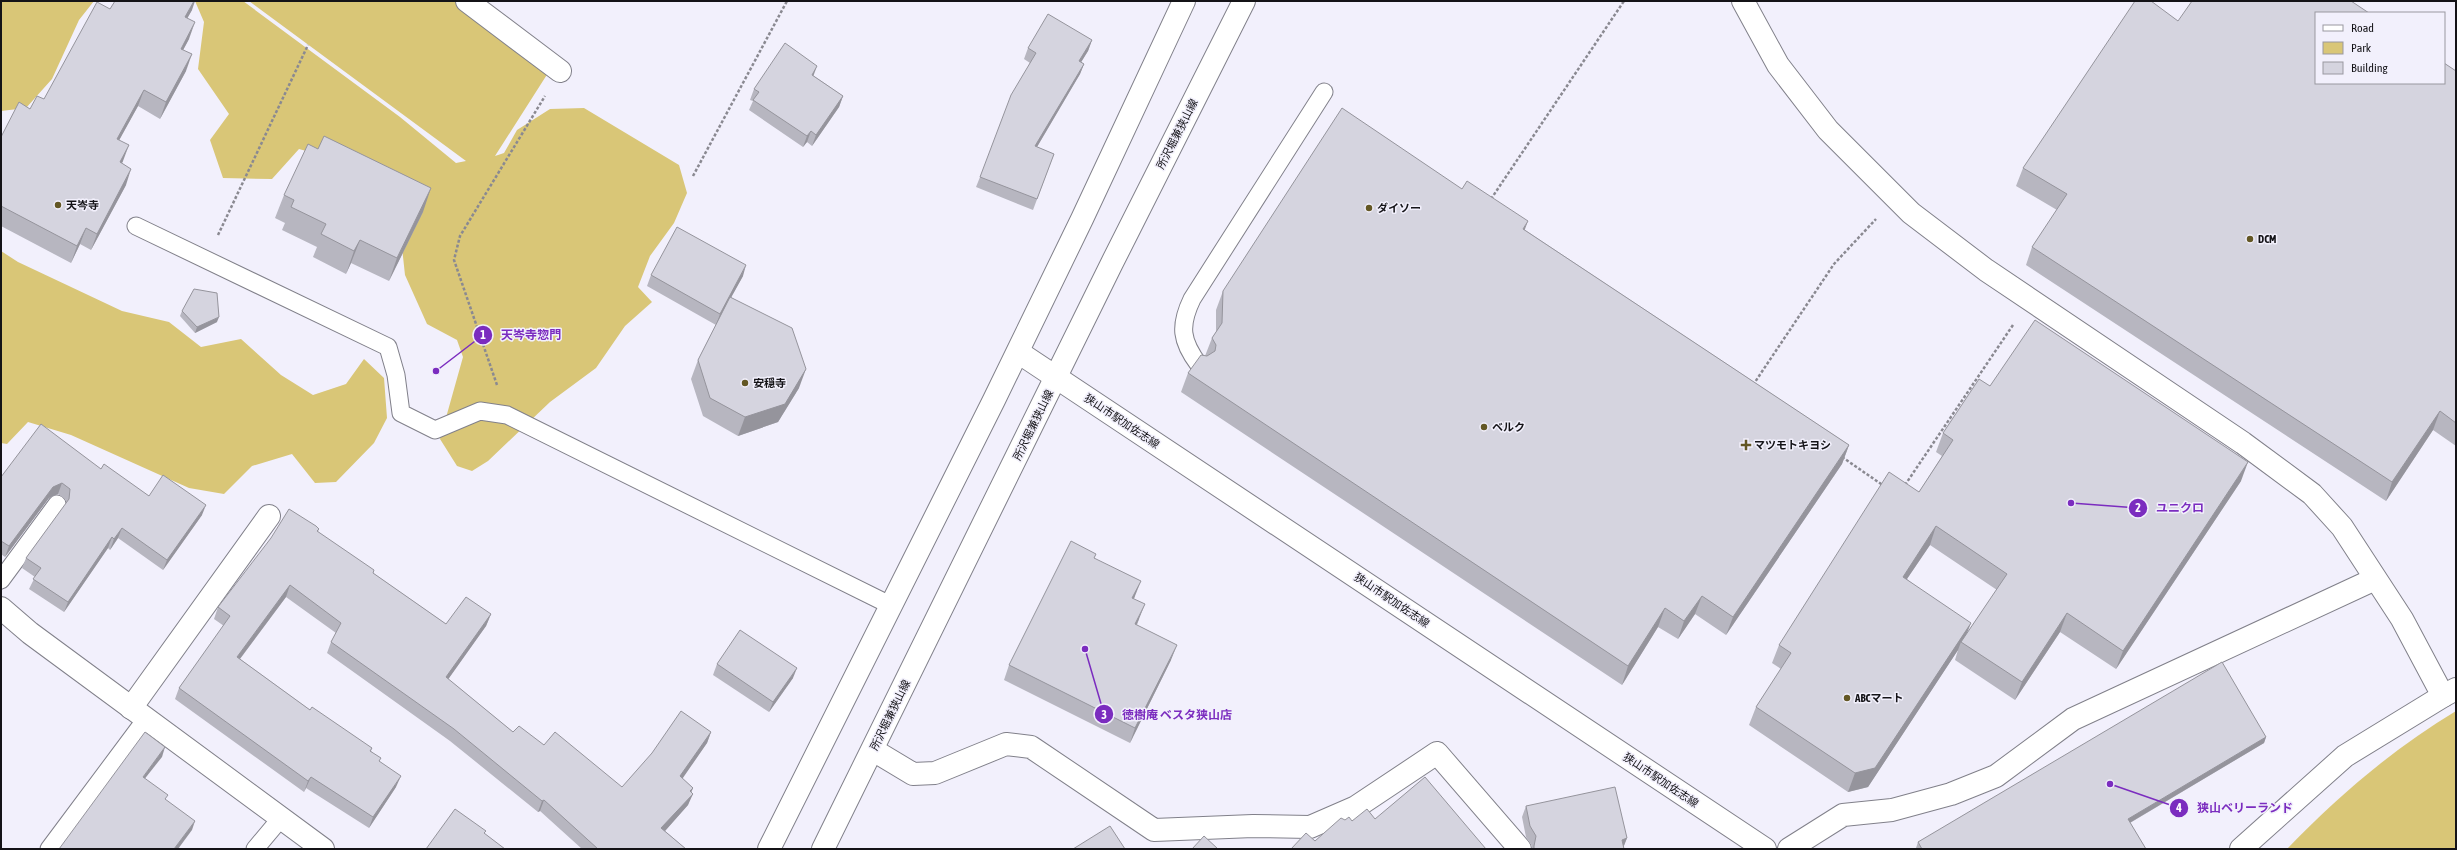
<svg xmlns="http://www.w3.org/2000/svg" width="2457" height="850" viewBox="0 0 2457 850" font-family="'Asap Condensed','Noto Sans JP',sans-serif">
	<rect width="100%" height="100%" fill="#f2f0fc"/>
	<g fill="#d9c677">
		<polygon points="1,1 94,1 79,20 52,79 26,108 1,111"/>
		<polygon points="195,1 243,1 400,117 456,163 466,161 249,1 455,1 548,73 495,156 504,153 517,130 550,109 584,108 679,165 687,193 674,223 650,256 638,287 652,302 625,326 596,368 550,402 488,461 472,471 457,466 440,439 463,357 457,340 427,324 405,275 401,238 336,159 299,149 272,179 223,178 210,140 229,114 198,69 204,22"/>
		<polygon points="1,251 18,262 122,311 169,322 201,347 241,339 281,375 313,395 346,384 364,359 384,378 387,418 374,443 336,482 315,483 292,454 252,466 224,494 189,488 71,435 28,422 7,444 1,443"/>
		<path d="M2456 711V849H2287C2337 797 2394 748 2456 711Z"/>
	</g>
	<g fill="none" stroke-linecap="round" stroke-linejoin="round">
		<defs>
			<g id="lane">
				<polyline points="136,226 388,347 396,375 401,413 435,430 480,411 507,415 890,605"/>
				<path d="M1199 365C1181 341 1179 326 1192 299L1324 92"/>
				<polyline points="1,580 57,504"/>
				<polyline points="49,849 146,719"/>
				<polyline points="255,849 281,818"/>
			</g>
			<g id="street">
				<polyline points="467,1 560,71"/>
				<polyline points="2443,696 2456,689"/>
				<polyline points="131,708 269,516"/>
				<polyline points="873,750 913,774 935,773 1006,744 1031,747 1154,830 1253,826 1310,827 1356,807 1437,753 1520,849"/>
				<polyline points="1789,849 1843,815 1892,810 1951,794 1996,776 2073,719 2375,579"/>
			</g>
			<g id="secondary">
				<polyline points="1743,1 1778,65 1828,130 1911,213 1986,270 2243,443 2312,494 2342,527 2402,619 2443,696 2345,756 2241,849"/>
				<polyline points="1018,352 1765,849"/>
				<polyline points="1,608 30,633 323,849"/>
				<polyline points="769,849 994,400 1082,219 1184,1"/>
				<polyline points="823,849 1112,263 1244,1"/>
			</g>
		</defs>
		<use href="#lane" stroke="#81808a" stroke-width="19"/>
		<use href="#street" stroke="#81808a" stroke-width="24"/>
		<use href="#secondary" stroke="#81808a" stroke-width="24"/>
		<g stroke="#8a8991" stroke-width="2.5" stroke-dasharray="3 2" stroke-linecap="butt">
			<polyline points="693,176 787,1"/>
			<polyline points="1491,199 1624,1"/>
			<polyline points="218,235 308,45"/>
			<polyline points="497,385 454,260 460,236 545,96"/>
			<polyline points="1753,385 1834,264 1876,219"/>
			<polyline points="1842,457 1884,486"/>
			<polyline points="1905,485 2013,325"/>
		</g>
		<use href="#lane" stroke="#fff" stroke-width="17"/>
		<use href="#street" stroke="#fff" stroke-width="22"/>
		<use href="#secondary" stroke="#fff" stroke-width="22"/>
	</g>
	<g fill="#b7b6c0" fill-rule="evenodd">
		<polygon points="110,9 192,10 187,18 189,39 183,50 186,71 160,119 138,106 119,140 123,161 122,163 126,185 91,250 80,244 71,263 1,226 1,137 30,109 44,99"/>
		<polygon points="2178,21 2456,71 2456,446 2433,430 2386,501 2026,265 2032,247 2057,210 2016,186 2023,168"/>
		<polygon points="1092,40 1088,51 1081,62 1084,64 1080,74 1037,147 1054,154 1033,210 976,187 980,177 1030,63 1024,59 1028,48"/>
		<polygon points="814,76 843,96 839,107 812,146 807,142 803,147 749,110 753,101 750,100 754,89"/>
		<polygon points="1462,189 1525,230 1849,445 1842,464 1726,635 1695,614 1678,639 1658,627 1622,685 1181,392 1188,373 1205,356 1212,338 1216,332 1216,310 1223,291"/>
		<polygon points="284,195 423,212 389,281 351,263 346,274 313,257 317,247 282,230 285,223 275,218"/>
		<polygon points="651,275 743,276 731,297 799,388 778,422 738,436 703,416 691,379 698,360 721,315 716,325 647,286"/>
		<polygon points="182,311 217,322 195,333 180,316"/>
		<path d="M1990 386 2241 481 2116 669 2060 632 2015 700 1955 660 1958 650 1868 787 1848 792 1749 725 1756 707 1781 669 1772 663 1779 645 1919 492 1942 456 1936 452 1943 433ZM1930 545 1997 590 1967 633 1907 579Z"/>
		<polygon points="101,469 149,496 202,515 163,570 118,538 110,550 108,548 64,612 29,589 35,577 22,568 26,558 66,504 66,500 58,494 49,498 5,557 1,554 1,477"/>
		<polygon points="319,529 318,532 373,573 446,624 491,614 486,626 448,679 513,732 544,745 622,787 711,732 707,743 682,778 693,788 691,792 688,805 665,831 686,849 582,849 540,811 538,812 450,741 327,653 331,642 336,633 286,597 240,659 310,710 372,748 371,751 380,762 396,787 369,828 306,788 304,792 175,699 179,688 224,626 214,619 218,607"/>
		<polygon points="1096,554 1094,558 1135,596 1134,599 1139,619 1137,625 1171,660 1130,743 1004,680 1009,665"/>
		<polygon points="717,664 793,678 769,712 713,675"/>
		<polygon points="2266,737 2264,743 2130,823 2146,849 1917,849 1916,848 1918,842"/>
		<polygon points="1526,806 1627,838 1623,848 1624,849 1532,849 1532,846 1526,837 1522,817"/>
	</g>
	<g fill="#95949c">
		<polygon points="194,1 195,1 192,10 179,33 185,17"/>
		<polygon points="195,22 189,39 175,65 181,49"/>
		<polygon points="1092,40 1088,51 1075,72 1079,61"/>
		<polygon points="192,54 186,71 160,119 166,102"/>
		<polygon points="1084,64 1080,74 1031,157 1035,146"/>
		<polygon points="817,66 813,77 812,75"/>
		<polygon points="144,90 138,106 111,155 117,139"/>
		<polygon points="843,96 839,107 812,146 816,135"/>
		<polygon points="811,131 807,142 803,147 807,136"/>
		<polygon points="129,145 123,161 114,179 120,162"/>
		<polygon points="131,169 126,185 91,250 97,234"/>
		<polygon points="431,188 423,212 389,281 397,258"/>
		<polygon points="1528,221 1521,240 1523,229"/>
		<polygon points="86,228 80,244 71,263 77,246"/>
		<polygon points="360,240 351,263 346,274 354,251"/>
		<polygon points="746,265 743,276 716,325 720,314"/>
		<polygon points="219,317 217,322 195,333 197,327"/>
		<polygon points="806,369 799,388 778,422 738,436 745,417"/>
		<polygon points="2440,411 2433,430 2386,501 2392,482"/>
		<polygon points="1849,445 1842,464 1726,635 1733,617"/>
		<polygon points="2248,462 2241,481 2116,669 2123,651"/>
		<polygon points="62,483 58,494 49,498 5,557 9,546 53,487"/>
		<polygon points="206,505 202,515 163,570 167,560"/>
		<polygon points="1936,526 1930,545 1896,595 1903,577"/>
		<polygon points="122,528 118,538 110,550 114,539"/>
		<polygon points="112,537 108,548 64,612 68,602"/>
		<polygon points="1141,581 1135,596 1127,613 1132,598"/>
		<polygon points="290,585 286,597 233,668 237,657"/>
		<polygon points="1702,596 1695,614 1678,639 1684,621"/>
		<polygon points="1145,604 1139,619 1130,639 1135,624"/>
		<polygon points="1665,608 1658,627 1622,685 1628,666"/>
		<polygon points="2067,613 2060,632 2015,700 2022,682"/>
		<polygon points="491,614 486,626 442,688 446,677"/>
		<polygon points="1971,623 1964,641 1961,642 1958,650 1868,787 1848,792 1855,773"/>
		<polygon points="1177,645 1171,660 1130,743 1135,728"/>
		<polygon points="797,668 793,678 769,712 773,702"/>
		<polygon points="711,732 707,743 676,788 680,776"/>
		<polygon points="2266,737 2264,743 2126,825 2128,819"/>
		<polygon points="165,747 162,757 139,786 143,777"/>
		<polygon points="401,776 396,787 369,828 373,817"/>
		<polygon points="311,777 306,788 304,792 308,781"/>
		<polygon points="693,788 689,798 693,794 688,805 657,840 661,828"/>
		<polygon points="544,800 540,811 538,812 542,801"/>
		<polygon points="195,821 192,830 178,849 174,849"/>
		<polygon points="1627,838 1623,848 1622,840"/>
	</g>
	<g fill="#d5d4df" stroke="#95949c">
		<polygon points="115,1 194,1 185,17 195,22 181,49 192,54 166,102 144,90 117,139 129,145 120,162 131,169 97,234 86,228 77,246 1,206 1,137 19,102 30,109 37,96 44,99 97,2 110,9"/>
		<polygon points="2135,1 2151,1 2178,21 2192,1 2351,1 2369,13 2316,13 2316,83 2444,83 2444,63 2456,71 2456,423 2440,411 2392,482 2032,247 2067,194 2023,168"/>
		<polygon points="1048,14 1092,40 1079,61 1084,64 1035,146 1054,154 1037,199 980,177 1011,95 1036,53 1028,48"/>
		<polygon points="785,43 817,66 812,75 843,96 816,135 811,131 807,136 753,100 759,92 754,89"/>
		<polygon points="1342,108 1462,189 1467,181 1528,221 1523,229 1849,445 1733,617 1702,596 1684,621 1665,608 1628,666 1188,373 1201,355 1207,356 1215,351 1216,345 1212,338 1222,323 1223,291"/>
		<polygon points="324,136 431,188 397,258 360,240 354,251 321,234 326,224 291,207 294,200 284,195 308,144 318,149"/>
		<polygon points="677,227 746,265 720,314 651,275"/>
		<polygon points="194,289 217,293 219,317 197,327 182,311"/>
		<polygon points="730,297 792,328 806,369 785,404 745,417 710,398 698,360"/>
		<polygon points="2035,320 2248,462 2123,651 2067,613 2022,682 1961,642 2007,574 1936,526 1903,577 1971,623 1875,768 1855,773 1756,707 1791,653 1779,645 1889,472 1919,492 1953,440 1943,433 1979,379 1990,386"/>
		<polygon points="41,424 101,469 104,464 149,496 163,475 206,505 167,560 122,528 114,539 112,537 68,602 33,579 41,568 26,558 69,499 70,489 62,483 53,487 9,546 1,541 1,477"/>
		<polygon points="289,509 316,526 319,529 317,531 374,570 373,573 446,624 466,597 491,614 446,677 513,732 519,726 544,745 555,732 622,787 652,753 681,711 711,732 680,776 693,788 690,791 693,794 661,828 686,849 598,849 544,800 542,801 454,729 331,642 341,623 290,585 237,657 310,710 312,707 372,748 370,751 381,758 379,761 401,776 373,817 311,777 308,781 179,688 230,616 218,607 271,538"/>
		<polygon points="1071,541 1096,554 1094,558 1141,581 1132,598 1145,604 1135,624 1177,645 1135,728 1009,665"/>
		<polygon points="740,630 797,668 773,702 717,664"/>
		<polygon points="2222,662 2266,737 2128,819 2146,849 1922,849 1918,842"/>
		<polygon points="145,732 165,747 143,777 168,795 165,799 195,821 174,849 59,849"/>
		<polygon points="1425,777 1486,849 1291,849 1306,833 1315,841 1341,818 1345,820 1349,817 1352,821 1367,809 1375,819"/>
		<polygon points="1615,787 1627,838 1622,840 1624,849 1534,849 1534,846 1536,836 1530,826 1526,806"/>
		<polygon points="455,809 486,831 484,833 505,849 426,849"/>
		<polygon points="1110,826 1125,849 1073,849"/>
		<polygon points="1204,836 1218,849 1192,849"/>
	</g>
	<g fill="#635724" stroke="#f2f0fc" stroke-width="1.5">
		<circle cx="58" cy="205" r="4"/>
		<circle cx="1369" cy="208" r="4"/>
		<circle cx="2250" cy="239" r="4"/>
		<circle cx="745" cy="383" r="4"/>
		<circle cx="1484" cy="427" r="4"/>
		<path d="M1744 439h4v4h4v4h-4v4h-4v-4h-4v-4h4z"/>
		<circle cx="1847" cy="698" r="4"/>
	</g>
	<g text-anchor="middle" stroke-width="3" stroke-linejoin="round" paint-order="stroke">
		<g font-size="11" fill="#141317" stroke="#f2f0fc">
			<text transform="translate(1177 134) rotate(-63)" y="4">所沢堀兼狭山線</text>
			<text transform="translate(1122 421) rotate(34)" y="4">狭山市駅加佐志線</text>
			<text transform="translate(1033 425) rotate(-64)" y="4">所沢堀兼狭山線</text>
			<text transform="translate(1392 600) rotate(34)" y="4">狭山市駅加佐志線</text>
			<text transform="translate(890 715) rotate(-64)" y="4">所沢堀兼狭山線</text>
			<text transform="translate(1661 780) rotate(34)" y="4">狭山市駅加佐志線</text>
		</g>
		<g font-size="11" font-weight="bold" fill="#141317" stroke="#f2f0fc" text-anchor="start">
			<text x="66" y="209">天岑寺</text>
			<text x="1377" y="212">ダイソー</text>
			<text x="2258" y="243">DCM</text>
			<text x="753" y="387">安穏寺</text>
			<text x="1492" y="431">ベルク</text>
			<text x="1754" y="449">マツモトキヨシ</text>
			<text x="1855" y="702">ABCマート</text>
		</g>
	</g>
	<path fill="none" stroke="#7b2cbf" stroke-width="1.5" d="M436 371L483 335M2071 503L2138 508M1085 649L1104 714M2110 784L2179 808"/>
	<g fill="#7b2cbf" stroke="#f2f0fc" stroke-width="1.5">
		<circle cx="436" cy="371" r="4"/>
		<circle cx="2071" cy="503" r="4"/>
		<circle cx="1085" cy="649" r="4"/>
		<circle cx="2110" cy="784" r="4"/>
		<circle cx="483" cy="335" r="10"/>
		<circle cx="2138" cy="508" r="10"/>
		<circle cx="1104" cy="714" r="10"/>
		<circle cx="2179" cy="808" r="10"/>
	</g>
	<g font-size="12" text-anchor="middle" font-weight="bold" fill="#fff">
		<text x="483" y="339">1</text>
		<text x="2138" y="512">2</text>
		<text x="1104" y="719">3</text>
		<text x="2179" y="812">4</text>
	</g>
	<g font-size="12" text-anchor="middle" font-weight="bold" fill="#7b2cbf" stroke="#f2f0fc" stroke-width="3" stroke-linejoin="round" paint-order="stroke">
		<text x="531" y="339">天岑寺惣門</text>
		<text x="2180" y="512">ユニクロ</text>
		<text x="1177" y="719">徳樹庵 ベスタ狭山店</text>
		<text x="2245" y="812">狭山ベリーランド</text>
	</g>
	<rect width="2457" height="850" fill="none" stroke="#141317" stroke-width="4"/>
	<rect x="2315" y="12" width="130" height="72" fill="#f2f0fc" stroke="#9998a0"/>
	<rect x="2323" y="25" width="20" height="6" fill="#ffffff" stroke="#9998a0"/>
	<text x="2351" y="32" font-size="12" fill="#141317">Road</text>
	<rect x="2323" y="42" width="20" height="12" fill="#d9c677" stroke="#9998a0"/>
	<text x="2351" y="52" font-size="12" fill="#141317">Park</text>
	<rect x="2323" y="62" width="20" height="12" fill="#d5d4df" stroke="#9998a0"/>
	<text x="2351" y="72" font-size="12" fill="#141317">Building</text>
</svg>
